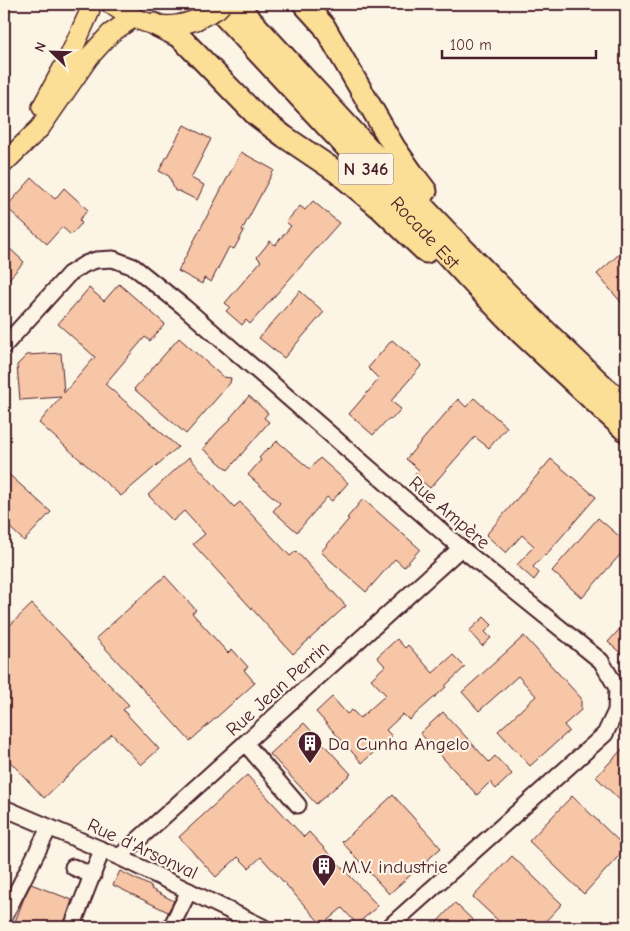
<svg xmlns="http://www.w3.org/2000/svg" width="630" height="931" viewBox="0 0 630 931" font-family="'Comic Neue',sans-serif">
	<rect width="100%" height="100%" fill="#fcf5e5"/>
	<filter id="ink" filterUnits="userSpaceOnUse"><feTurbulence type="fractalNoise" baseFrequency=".02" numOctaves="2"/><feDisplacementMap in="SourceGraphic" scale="10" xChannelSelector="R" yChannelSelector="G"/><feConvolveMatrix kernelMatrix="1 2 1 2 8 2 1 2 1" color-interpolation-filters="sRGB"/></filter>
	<g filter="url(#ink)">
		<g fill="#f7c6a7" stroke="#4a1f2b">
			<polygon points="184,125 211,139 191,178 204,185 197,200 179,191 175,191 169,176 159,171"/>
			<polygon points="241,152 274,170 242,230 244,231 234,249 229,247 211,282 204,278 202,284 178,271"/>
			<polygon points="32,178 55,199 64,188 88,210 79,220 82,223 71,235 62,227 47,244 6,207"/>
			<polygon points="313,201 339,223 250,324 246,320 242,325 226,311 230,307 225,303 261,261 257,257 270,241 275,245 291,226 286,222 300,206 305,210"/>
			<polygon points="4,243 24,262 8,280 4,276"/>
			<polygon points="626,248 626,308 597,274"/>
			<polygon points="119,284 165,324 150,341 145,337 105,384 178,447 121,496 39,423 61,397 20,400 17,365 27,355 61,353 64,393 95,357 58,324 89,288 104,301"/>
			<polygon points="300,291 324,312 284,358 259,338"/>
			<polygon points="179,338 223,377 231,378 230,383 186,434 134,389"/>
			<polygon points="392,340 422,365 391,401 401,409 392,419 387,420 373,435 349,414 379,379 368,368"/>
			<polygon points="249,396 268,413 264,418 269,422 228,470 203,449 219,430 231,419 230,418"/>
			<polygon points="474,398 507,427 489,448 475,437 430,488 414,475 419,470 406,459 458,399 466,407"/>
			<polygon points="277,441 310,469 320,458 348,483 332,501 327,497 297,532 273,511 280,503 248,475 261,460 259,458 268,448 269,449"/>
			<polygon points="189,457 234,507 240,502 290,556 296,551 346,606 293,654 193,544 205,534 184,511 173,521 148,495"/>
			<polygon points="551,459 596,497 545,556 544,555 533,567 539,573 534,580 517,565 534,546 522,535 506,553 486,535"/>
			<polygon points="4,470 51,512 24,541 4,522"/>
			<polygon points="363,499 420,549 404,567 395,559 366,592 321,552 349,519 347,518"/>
			<polygon points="598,518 626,542 626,548 582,598 552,571"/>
			<polygon points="165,576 196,610 192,613 228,653 232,649 248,667 244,670 255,683 190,741 96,638"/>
			<polygon points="32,604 129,705 123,710 159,749 141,765 112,734 44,798 4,755 4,631"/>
			<polygon points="484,617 492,625 485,632 491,638 482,646 469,631"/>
			<polygon points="626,622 626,658 608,642"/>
			<polygon points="524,636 581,698 581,710 564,725 569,731 530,766 498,731 536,696 518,676 479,711 462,692"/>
			<polygon points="397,639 405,648 408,645 433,673 453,655 465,667 445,686 446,687 409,720 403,714 386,730 392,736 362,763 316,712 332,697 347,714 352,710 360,718 386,695 371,679 385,666 377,657"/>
			<polygon points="443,712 489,762 495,756 512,774 496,789 490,782 477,795 420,733"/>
			<polygon points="304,723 351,774 316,804 270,754"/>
			<polygon points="626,745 626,806 596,777"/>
			<polygon points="247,775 304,837 309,832 378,906 357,924 342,908 322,925 261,857 249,868 238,857 216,877 179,837"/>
			<polygon points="393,795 441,848 389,894 342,842"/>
			<polygon points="572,796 626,848 584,894 529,841"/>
			<polygon points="512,856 562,904 540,927 505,927 473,897"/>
			<polygon points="120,871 152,887 151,889 174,901 168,912 113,885"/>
			<polygon points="31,884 72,900 63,927 13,927 24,898"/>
			<polygon points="455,903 480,927 440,927 436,923"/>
		</g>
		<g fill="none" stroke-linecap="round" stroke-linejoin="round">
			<defs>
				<g id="minor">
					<polyline points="4,346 69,274 85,264 96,260 113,259 134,267 184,307 461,548 601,661 617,688 616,711 605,734 389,927"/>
					<polyline points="245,743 298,805"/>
					<polyline points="4,808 119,857 263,927"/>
					<polyline points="119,857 461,548"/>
					<polyline points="73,867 93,876"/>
					<polyline points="4,917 49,828"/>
					<polyline points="72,927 102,850"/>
					<polyline points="171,927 189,891"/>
				</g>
				<g id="major">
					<path d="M111 4C130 18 152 29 177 25 183 24 190 22 196 20"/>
					<polyline points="42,107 70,55 89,13 91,4"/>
					<polyline points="4,163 40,128 89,57 111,33 133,18"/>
				</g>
				<g id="highway">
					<path id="s1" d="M213 4 471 281 521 333 626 431"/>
					<path d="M236 4C323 98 409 195 500 286 541 328 583 367 626 407"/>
					<polyline points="304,4 324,26 394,147 413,174 426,191"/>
					<polyline points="154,24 180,37 256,115 285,137 337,172 381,209 426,252"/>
				</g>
			</defs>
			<use href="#minor" stroke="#4a1f2b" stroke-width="19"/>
			<use href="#major" stroke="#4a1f2b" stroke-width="22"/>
			<use href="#highway" stroke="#4a1f2b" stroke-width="25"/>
			<use href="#minor" stroke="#fcf5e5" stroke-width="15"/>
			<use href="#major" stroke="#fbdf96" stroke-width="19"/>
			<use href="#highway" stroke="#fbdf96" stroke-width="21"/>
			<defs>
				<polyline id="major-bridge" points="196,20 217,9 222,4"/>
			</defs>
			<use href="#major-bridge" stroke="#4a1f2b" stroke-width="22" stroke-linecap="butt"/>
			<use href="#major-bridge" stroke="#fbdf96" stroke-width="19"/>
		</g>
	</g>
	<defs>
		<symbol id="building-pin" viewBox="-11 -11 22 30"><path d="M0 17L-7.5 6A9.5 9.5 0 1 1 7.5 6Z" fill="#4a1f2b" stroke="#fcf5e5"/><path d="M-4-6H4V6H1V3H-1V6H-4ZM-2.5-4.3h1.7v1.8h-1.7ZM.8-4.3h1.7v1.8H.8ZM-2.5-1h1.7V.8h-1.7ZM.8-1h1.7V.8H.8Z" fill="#fff"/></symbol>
	</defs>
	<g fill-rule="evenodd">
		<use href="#building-pin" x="296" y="729" width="28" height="38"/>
		<use href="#building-pin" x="310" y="852" width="28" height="38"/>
	</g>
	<g text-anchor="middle" stroke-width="4.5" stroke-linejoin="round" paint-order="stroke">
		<rect fill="#fcf5e5" stroke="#7f5f63" stroke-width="1" x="338.5" y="153.5" width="55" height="31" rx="4"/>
		<g font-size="18" font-weight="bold" fill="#4a1f2b">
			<text x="366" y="175">N 346</text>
		</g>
		<g font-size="19" fill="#4a1f2b" stroke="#fcf5e5">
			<text dy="7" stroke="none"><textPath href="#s1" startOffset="312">Rocade Est</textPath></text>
			<text transform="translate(450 512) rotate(41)" y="7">Rue Ampère</text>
			<text transform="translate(277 688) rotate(-42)" y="7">Rue Jean Perrin</text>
			<text transform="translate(143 848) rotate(25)" y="7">Rue d'Arsonval</text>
		</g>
		<g font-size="19" fill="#4a1f2b" stroke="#fcf5e5" text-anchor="start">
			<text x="328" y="750">Da Cunha Angelo</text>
			<text x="342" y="873">M.V. industrie</text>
		</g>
	</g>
	<rect width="630" height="931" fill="none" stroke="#fcf5e5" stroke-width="20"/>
	<rect x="10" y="10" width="610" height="911" fill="none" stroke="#4a1f2b" stroke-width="2" filter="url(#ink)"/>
	<g transform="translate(52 52) rotate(293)" stroke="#fcf5e5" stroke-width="4" paint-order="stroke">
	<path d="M0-4L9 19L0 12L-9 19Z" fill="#4a1f2b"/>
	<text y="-8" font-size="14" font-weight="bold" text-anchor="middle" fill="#4a1f2b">N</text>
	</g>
	<path d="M442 50v8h154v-8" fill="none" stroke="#4a1f2b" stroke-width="2.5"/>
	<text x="450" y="50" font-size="15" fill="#4a1f2b" stroke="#fcf5e5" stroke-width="4" paint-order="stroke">100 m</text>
</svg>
